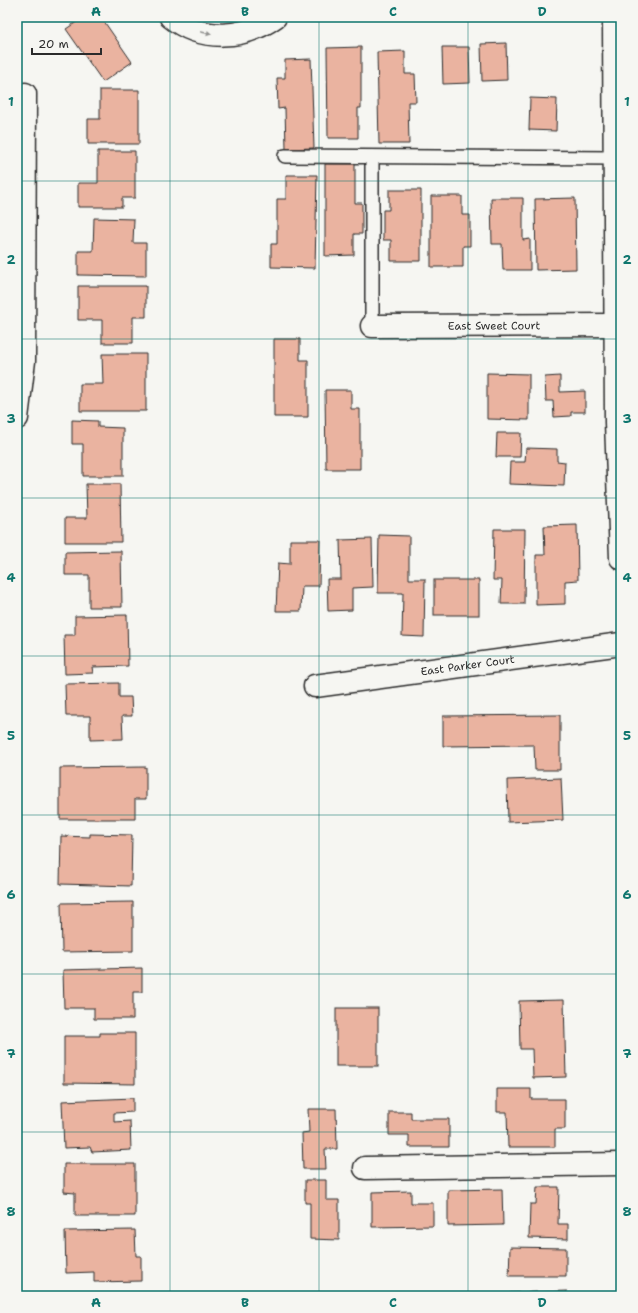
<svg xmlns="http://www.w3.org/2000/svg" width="638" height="1313" viewBox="0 0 638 1313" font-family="'Shantell Sans',sans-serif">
	<rect width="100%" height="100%" fill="#f6f6f2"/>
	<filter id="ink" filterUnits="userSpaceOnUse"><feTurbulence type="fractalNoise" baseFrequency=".025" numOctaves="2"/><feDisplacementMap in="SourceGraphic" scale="8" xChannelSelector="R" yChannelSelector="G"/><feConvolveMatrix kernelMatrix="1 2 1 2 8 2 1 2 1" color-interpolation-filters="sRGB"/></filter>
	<g filter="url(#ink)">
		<g fill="#eab3a0" stroke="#2b2b2b">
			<polygon points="84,17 101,17 132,62 103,82 66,29"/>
			<polygon points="506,43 507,80 482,81 481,44"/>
			<polygon points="361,47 361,108 358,108 358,138 328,138 327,48"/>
			<polygon points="442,47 469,47 470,83 443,84"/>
			<polygon points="405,51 405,74 415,74 416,102 408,102 409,144 379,144 377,52"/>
			<polygon points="311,59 314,148 286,149 285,108 278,109 277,78 285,78 285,60"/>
			<polygon points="100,90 139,90 139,144 88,144 88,119 100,119"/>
			<polygon points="530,98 557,99 556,131 529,130"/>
			<polygon points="98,151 135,151 135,198 122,198 122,207 78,207 78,183 98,183"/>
			<polygon points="325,164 355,164 355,203 362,203 362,234 354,234 354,255 325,256"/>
			<polygon points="286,175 317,175 315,268 271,267 271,244 277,244 277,199 286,199"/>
			<polygon points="389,190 421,190 421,261 391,261 391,240 383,240 383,210 389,210"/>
			<polygon points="431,196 462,196 462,215 470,215 470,246 463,246 463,267 431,267"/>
			<polygon points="491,198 523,198 523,240 530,239 530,270 503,270 502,244 492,244"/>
			<polygon points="575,198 576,269 536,270 535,199"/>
			<polygon points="94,218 134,219 133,243 146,243 146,276 78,275 78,251 93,251"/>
			<polygon points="78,286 146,286 146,317 133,317 133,343 102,343 102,320 78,320"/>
			<polygon points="274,339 300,339 300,360 308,360 308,417 274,417"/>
			<polygon points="102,354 146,354 146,411 80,411 80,384 103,384"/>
			<polygon points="487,373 529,374 529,420 487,419"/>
			<polygon points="560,376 560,392 585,391 585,412 571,412 571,416 554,417 553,401 546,401 545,377"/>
			<polygon points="325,390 351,390 351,409 360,409 360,469 326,469"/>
			<polygon points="72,420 98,421 98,427 123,428 123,476 83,476 83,444 72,444"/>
			<polygon points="497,433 521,433 520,457 496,457"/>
			<polygon points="526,448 557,449 557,461 565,462 564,486 509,484 510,462 525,462"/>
			<polygon points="86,484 120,484 121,542 65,542 65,518 87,518"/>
			<polygon points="577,525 578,580 565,581 565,604 536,605 536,555 545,555 544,526"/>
			<polygon points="494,529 525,529 524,604 501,604 502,580 493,580"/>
			<polygon points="379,535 409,536 409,579 425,579 424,637 402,636 403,593 378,593"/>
			<polygon points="372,539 373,587 352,588 352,610 328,611 327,579 341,579 340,540"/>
			<polygon points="290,540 320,540 319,586 302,586 301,611 276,611 278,563 290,564"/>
			<polygon points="121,551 122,607 89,607 89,575 65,575 65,552"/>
			<rect x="434" y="580" width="45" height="35"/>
			<polygon points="127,615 128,666 92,667 93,673 65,674 64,635 75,635 75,616"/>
			<polygon points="119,683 119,697 131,697 132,716 122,716 123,739 90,740 90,716 66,716 65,684"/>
			<polygon points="560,715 560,770 535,770 534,745 443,746 443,716"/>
			<polygon points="146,767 146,799 135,799 135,819 60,819 60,768"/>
			<polygon points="561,778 563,820 508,822 507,780"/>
			<polygon points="90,834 132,835 131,886 60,884 61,836 90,837"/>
			<polygon points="133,902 133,951 62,952 61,903"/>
			<polygon points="142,968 142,992 133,992 133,1019 94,1019 94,1008 64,1008 63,970"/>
			<polygon points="564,1000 566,1077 533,1078 532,1049 520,1049 519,1001"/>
			<rect x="336" y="1008" width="42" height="58"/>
			<polygon points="100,1033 135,1033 135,1084 64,1083 64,1036 100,1036"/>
			<polygon points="497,1089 531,1089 531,1099 565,1099 565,1129 555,1129 555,1147 508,1147 507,1112 497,1112"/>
			<polygon points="133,1098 133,1112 114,1113 114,1122 130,1121 131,1150 92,1152 90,1147 64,1148 62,1101"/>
			<polygon points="308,1109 336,1109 337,1149 325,1149 326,1169 303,1169 302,1133 309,1132"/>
			<polygon points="389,1112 411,1112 411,1119 449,1119 449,1147 409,1147 409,1135 389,1135"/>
			<polygon points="64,1164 135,1164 135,1216 75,1216 75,1193 64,1192"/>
			<polygon points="305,1180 326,1180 326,1200 339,1200 339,1240 310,1239 310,1203 305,1203"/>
			<polygon points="537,1187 559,1187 558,1224 568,1224 568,1239 529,1238 530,1204 536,1204"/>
			<polygon points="502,1189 503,1225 448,1226 448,1190"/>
			<polygon points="411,1191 411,1203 433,1203 433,1226 372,1227 372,1192"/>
			<polygon points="135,1230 136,1256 141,1256 141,1281 94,1282 94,1272 66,1273 65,1231"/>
			<polygon points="510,1247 566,1248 566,1276 509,1276"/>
			<polygon points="567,1291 567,1296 510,1296 510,1293"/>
		</g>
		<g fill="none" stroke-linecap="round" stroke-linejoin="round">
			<defs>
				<g id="lane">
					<polyline points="285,156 614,158"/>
					<polyline points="372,326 372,157"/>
				</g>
				<g id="street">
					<path id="s1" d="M372 326 616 325"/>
					<polyline points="17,418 24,361 25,94"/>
					<path id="s2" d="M315 686 621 644"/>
					<polyline points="365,1168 621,1164"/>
				</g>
				<g id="secondary">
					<path d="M171 17C201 42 245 39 275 17"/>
					<polyline points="614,17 616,422 621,558"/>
				</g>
			</defs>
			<use href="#lane" stroke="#2b2b2b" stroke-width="16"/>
			<use href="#street" stroke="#2b2b2b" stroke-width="25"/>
			<use href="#secondary" stroke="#2b2b2b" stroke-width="25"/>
			<use href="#lane" stroke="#f6f6f2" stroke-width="13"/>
			<use href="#street" stroke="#f6f6f2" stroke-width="22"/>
			<use href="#secondary" stroke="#f6f6f2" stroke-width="22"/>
		</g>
		<defs><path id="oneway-solid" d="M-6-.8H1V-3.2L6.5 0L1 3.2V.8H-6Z"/></defs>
		<use fill="#90908e" href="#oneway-solid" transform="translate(206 33) rotate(12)"/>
	</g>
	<path fill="none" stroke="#0f766e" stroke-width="1" stroke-opacity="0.55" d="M170 17V1296M319 17V1296M468 17V1296M17 181H621M17 339H621M17 498H621M17 656H621M17 815H621M17 974H621M17 1132H621"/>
	<g text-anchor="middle" stroke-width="3" stroke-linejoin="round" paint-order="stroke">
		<g font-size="11" fill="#2b2b2b" stroke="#f6f6f2">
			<text dy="4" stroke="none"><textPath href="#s1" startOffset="122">East Sweet Court</textPath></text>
			<text dy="4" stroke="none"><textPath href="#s2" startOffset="154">East Parker Court</textPath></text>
		</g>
	</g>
	<rect width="638" height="1313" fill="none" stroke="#f6f6f2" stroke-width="44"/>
	<path d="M32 48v6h69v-6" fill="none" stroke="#2b2b2b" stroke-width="2"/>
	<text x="38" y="48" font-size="12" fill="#2b2b2b" stroke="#f6f6f2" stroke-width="3" paint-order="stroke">20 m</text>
	<rect x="22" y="22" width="594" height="1269" fill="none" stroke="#0f766e" stroke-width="1.5"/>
	<g font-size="13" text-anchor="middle" font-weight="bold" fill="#0f766e">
		<text x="96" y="16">A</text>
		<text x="245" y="16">B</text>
		<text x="393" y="16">C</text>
		<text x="542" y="16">D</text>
		<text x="11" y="106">1</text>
		<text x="627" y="106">1</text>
		<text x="11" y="264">2</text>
		<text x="627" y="264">2</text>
		<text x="11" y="423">3</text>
		<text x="627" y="423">3</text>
		<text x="11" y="582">4</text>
		<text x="627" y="582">4</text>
		<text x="11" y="740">5</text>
		<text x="627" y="740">5</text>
		<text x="11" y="899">6</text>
		<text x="627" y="899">6</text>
		<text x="11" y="1058">7</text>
		<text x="627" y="1058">7</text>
		<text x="11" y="1216">8</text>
		<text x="627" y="1216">8</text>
		<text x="96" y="1307">A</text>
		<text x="245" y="1307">B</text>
		<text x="393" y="1307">C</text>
		<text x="542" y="1307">D</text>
	</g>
</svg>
